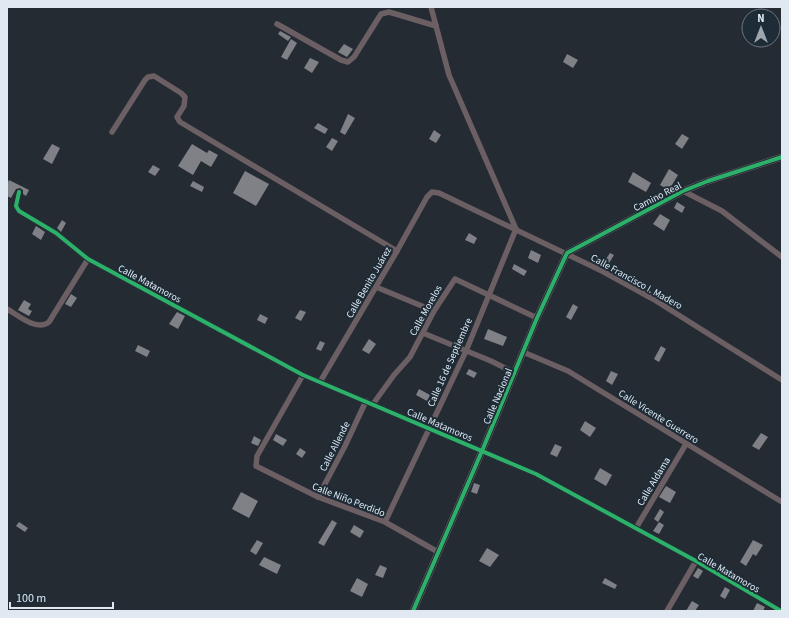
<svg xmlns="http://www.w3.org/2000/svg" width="789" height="618" viewBox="0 0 789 618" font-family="'Source Sans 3',sans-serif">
	<rect width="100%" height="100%" fill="#242b32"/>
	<g fill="#808087">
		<polygon points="280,31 291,37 288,41 278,34"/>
		<polygon points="291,39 297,43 287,60 281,57"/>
		<polygon points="344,44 353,49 347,57 338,52"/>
		<polygon points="567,54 578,60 573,68 563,62"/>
		<polygon points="310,58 319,62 312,73 304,68"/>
		<polygon points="348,114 355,118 345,135 340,132"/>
		<polygon points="318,123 328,129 325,134 314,128"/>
		<polygon points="434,130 441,135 436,143 429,139"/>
		<polygon points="682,134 689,138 682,149 675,144"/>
		<polygon points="332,138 338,141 332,151 326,147"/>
		<polygon points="52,144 60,148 52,164 43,159"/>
		<polygon points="192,144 207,153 209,150 218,155 211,167 201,161 193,175 178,166"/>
		<polygon points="153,165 160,169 155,176 148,172"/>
		<polygon points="669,169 678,175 669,190 660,185"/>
		<polygon points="245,171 269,184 256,206 233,193"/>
		<polygon points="633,172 651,183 646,192 628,182"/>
		<polygon points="9,180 29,190 26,196 23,194 23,190 20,188 16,189 11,198 7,196 7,184"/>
		<polygon points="193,181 204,187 202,192 190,186"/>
		<polygon points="677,202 685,207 682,213 674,208"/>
		<polygon points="660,214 670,220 664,231 653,224"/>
		<polygon points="62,220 66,223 61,232 57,228"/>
		<polygon points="36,226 45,232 41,240 32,234"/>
		<polygon points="469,233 477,238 474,244 465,240"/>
		<polygon points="531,250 541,255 538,263 528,258"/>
		<polygon points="610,253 614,255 606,268 601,266"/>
		<polygon points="514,264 527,271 524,276 512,269"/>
		<polygon points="71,294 77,298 71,307 65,304"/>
		<polygon points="24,300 31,304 28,309 32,311 29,316 18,310"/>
		<polygon points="573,304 578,307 571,320 566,317"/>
		<polygon points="300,310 306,312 301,321 295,318"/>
		<polygon points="177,312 185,316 178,329 169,324"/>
		<polygon points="260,314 268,318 265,324 257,320"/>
		<polygon points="488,329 507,337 503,346 484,339"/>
		<polygon points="369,339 376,344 369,354 362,350"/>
		<polygon points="320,341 325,343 321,351 316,349"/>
		<polygon points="138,345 150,351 147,357 135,351"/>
		<polygon points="661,346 666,349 659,362 654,359"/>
		<polygon points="469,369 477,373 474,378 466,374"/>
		<polygon points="611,371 618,374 612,385 606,381"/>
		<polygon points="419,389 430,395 427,401 416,395"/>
		<polygon points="585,421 596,428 590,437 580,430"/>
		<polygon points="761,433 768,437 759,450 752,446"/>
		<polygon points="276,434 287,440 283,446 273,440"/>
		<polygon points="254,436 261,440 258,446 251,443"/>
		<polygon points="555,444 562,447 557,457 550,454"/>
		<polygon points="300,448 306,452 302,458 296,454"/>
		<polygon points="600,468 612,475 606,486 594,479"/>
		<polygon points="474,483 480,485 477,494 471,492"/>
		<polygon points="666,486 676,492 670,503 659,497"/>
		<polygon points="241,492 258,501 249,518 232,509"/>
		<polygon points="660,509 664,512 658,522 654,519"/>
		<polygon points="332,520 337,523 324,546 318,543"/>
		<polygon points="19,522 28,528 25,532 16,526"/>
		<polygon points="659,522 664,525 659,534 653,531"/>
		<polygon points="354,525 364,531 360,538 350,532"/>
		<polygon points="257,540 263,543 256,555 250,551"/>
		<polygon points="753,540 763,545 756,556 753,554 746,566 740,562"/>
		<polygon points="487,548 499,555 490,567 479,561"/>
		<polygon points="264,557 281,565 277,574 259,565"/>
		<polygon points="380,565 387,568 383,578 375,575"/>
		<polygon points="698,568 703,571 698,579 693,576"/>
		<polygon points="357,578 368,584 362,597 350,591"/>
		<polygon points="605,578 617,585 615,589 602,583"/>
		<polygon points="725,587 730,590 725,599 720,596"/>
		<polygon points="692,601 699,605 695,611 686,611"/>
		<polygon points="757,603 765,607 763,611 753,611"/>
	</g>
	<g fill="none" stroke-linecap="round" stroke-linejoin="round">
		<g stroke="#6b5f63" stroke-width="5.5">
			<polyline points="277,24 341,60 348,62 354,57 381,14 389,12 436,26"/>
			<polyline points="112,132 145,80 148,77 154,76 181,93 185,97 184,106 177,117 180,122 397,251"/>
			<polyline points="683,191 722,211 782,257"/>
			<polyline points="19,192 16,206 19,211 56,233 88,259 303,375 536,474 696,561 781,611"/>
			<polyline points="376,287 434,311"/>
			<path d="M7 309C18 315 37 332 49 322L88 259"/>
			<polyline points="423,333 491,361 515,373"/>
			<polyline points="523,352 568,371 782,502"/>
			<polyline points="303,375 257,456 256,466 318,497 385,522 438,552"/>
			<polyline points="320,382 397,251 427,197 432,192 439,193 602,271 653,299 782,380"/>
			<polyline points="373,404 394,375 410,357 434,311 455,279 537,318"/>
			<polyline points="318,497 345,446 366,401"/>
			<polyline points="385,522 466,351 516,229 449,75 431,7"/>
			<polyline points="636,528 686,444"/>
			<polyline points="667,611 696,561"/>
		</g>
		<polyline stroke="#6b5f63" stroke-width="7" points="413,611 482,451 537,318 567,253 683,191 708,181 782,157"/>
		<defs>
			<g id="cycleway">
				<polyline points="19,192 16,206 19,211 56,233 88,259 303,375 536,474 696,561 781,611"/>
				<polyline points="413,611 482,451 537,318 567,253 683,191 708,181 782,157"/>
			</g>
		</defs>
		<use href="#cycleway" stroke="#1e2c38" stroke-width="6"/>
		<use href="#cycleway" stroke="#2db169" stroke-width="4"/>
	</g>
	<g text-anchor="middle" stroke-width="4" stroke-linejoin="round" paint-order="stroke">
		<g font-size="10" fill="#e0e9f1" stroke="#1e2c38">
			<text transform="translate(657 196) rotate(-27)" y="4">Camino Real</text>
			<text transform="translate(637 281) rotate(29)" y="4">Calle Francisco I. Madero</text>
			<text transform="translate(368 282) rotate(-60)" y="4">Calle Benito Juárez</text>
			<text transform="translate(150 283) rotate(28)" y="4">Calle Matamoros</text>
			<text transform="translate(425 310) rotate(-61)" y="4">Calle Morelos</text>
			<text transform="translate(449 362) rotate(-66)" y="4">Calle 16 de Septiembre</text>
			<text transform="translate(497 396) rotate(-67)" y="4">Calle Nacional</text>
			<text transform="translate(659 416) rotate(32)" y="4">Calle Vicente Guerrero</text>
			<text transform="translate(440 424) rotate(23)" y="4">Calle Matamoros</text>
			<text transform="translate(334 446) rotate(-63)" y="4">Calle Allende</text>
			<text transform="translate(653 481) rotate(-59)" y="4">Calle Aldama</text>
			<text transform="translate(349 499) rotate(21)" y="4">Calle Niño Perdido</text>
			<text transform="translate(729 572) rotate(30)" y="4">Calle Matamoros</text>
		</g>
	</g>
	<rect width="789" height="618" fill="none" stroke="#e0e9f1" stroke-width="16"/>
	<g transform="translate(761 28)"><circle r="19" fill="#1e2c38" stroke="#6c7882"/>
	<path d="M0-3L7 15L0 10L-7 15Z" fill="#9ea6ae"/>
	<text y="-6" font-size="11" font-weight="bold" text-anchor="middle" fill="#e0e9f1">N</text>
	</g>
	<path d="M10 602v6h103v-6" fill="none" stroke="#e0e9f1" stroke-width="2"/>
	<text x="16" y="602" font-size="12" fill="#e0e9f1" stroke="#1e2c38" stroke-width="3" paint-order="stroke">100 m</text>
</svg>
